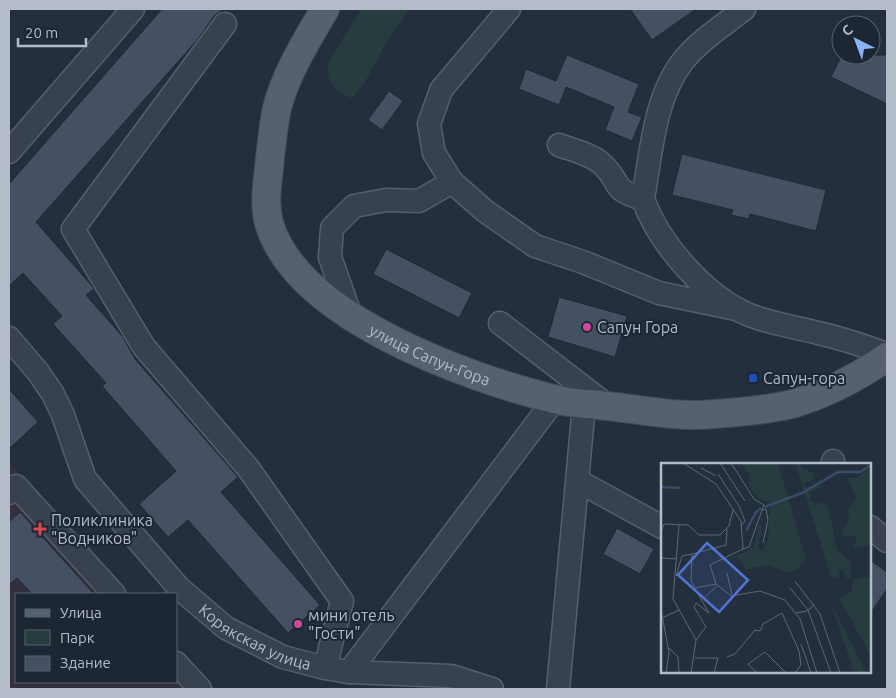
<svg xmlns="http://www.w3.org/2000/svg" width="896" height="698" viewBox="0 0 896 698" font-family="Ubuntu,sans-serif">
	<rect width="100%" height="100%" fill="#242f3e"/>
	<polygon fill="#32303f" points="10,463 129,594 16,594 16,682 176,682 176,646 215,689 9,689"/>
	<path fill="#263c3f" d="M362 9H409C403 20 394 30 387 41 376 61 368 81 352 98 336 93 325 81 329 63 332 53 355 20 362 9Z"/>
	<g fill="#455162" stroke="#1f2835">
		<polygon points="162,9 224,9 214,16 198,39 36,222 92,286 94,289 86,295 123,337 135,359 238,477 221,492 320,605 288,633 188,520 168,537 139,504 176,471 102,386 106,383 53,324 62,316 23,273 9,286 9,184"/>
		<polygon points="630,9 696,9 652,40"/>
		<polygon points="567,55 639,84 628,112 642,117 632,141 605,130 614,107 566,87 559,105 519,89 526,69 556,81"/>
		<polygon points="842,55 887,55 887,104 831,77"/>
		<polygon points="389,91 403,101 382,130 368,120"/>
		<polygon points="682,154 826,190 816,231 750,214 749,219 731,215 733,210 672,195"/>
		<polygon points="386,249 472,293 459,318 373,274"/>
		<polygon points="559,297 627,316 615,357 548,337"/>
		<polygon points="9,389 38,422 9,449"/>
		<polygon points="20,512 94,594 32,594 17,578 9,585 9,522"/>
		<polygon points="617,528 654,549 640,574 603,554"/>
		<polygon points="870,560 887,572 887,589 870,614"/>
	</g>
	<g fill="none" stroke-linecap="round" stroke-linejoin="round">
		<defs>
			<g id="minor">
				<polyline points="509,9 441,90 429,124 434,153 452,182 485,211 535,246 583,262 659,293 736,309"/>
				<polyline points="225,24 73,229 144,347 248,468 342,601 325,668"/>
				<path d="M559 145C572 150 592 154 603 165 623 184 609 189 643 199 659 244 707 299 752 316 773 324 796 327 818 333 842 338 864 346 887 354"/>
				<polyline points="9,152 133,9"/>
				<path d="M643 199C651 154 654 98 683 61 700 40 724 25 744 9"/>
				<polyline points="350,314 330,257 332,228 354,206 386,200 419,201 452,182"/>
				<polyline points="500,323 609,407"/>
				<path id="s1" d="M9 338 38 372 53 394 63 415 85 479 179 588 226 628 283 657 325 668 349 672 451 676 492 689"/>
				<polyline points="833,461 833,464"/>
				<polyline points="578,481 662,527"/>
				<polyline points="9,493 16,486 114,594"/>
				<polyline points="870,527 887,541"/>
				<polyline points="176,663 200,689"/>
				<polyline points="349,672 555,399"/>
				<polyline points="558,689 584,405"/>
			</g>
			<g id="major">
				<path id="s2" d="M325 9C307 40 286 73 277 108 273 127 271 148 269 168 267 187 264 204 269 223 296 317 468 378 554 399 569 403 584 404 599 405 638 409 676 418 714 414 739 412 768 410 792 404 826 394 858 377 887 357"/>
			</g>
		</defs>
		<use href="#minor" stroke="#565f6c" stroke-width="25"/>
		<use href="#major" stroke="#414a57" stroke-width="30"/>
		<use href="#minor" stroke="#38414e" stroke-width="22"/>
		<use href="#major" stroke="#56606e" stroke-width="28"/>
	</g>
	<g fill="#d1479c" stroke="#1d2633" stroke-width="2">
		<circle cx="587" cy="327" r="5"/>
		<circle cx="298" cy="624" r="5"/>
	</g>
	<rect fill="#1a4fb4" stroke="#1d2633" stroke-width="2" x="748" y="373" width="10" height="10" rx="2.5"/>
	<path fill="#e0444e" stroke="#1d2633" stroke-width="2" d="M37.5 521.5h5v5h5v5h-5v5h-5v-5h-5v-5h5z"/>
	<g text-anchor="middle" stroke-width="4" stroke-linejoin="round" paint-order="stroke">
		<g font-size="16" fill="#b4bcc9" stroke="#1d2633" text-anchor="start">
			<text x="597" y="333">Сапун Гора</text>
			<text x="763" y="384">Сапун-гора</text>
			<text x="51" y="526">Поликлиника<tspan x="51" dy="18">"Водников"</tspan></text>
			<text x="308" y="621">мини отель<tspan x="308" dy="18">"Гости"</tspan></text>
		</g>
		<g font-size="16" fill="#b4bcc9" stroke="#1d2633">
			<text dy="6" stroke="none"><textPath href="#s2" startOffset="441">улица Сапун-Гора</textPath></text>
			<text dy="6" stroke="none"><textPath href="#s1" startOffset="398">Корякская улица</textPath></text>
		</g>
	</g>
	<g transform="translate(661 463)">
		<rect width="210" height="210" fill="#242f3e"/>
		<path d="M80 0H117L145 97 134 108 126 109 107 102 85 106 77 94 59 99 86 89 90 84 92 87 98 61 101 63 97 86 102 87 107 77 109 39 98 37 88 22 89 13ZM134 0H151H139L141 6 155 10 152 17 143 21 145 25 157 21 161 24 149 29V38L167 42 176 87 189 99 190 114 186 116 182 107 178 108 179 116 170 113ZM210 3V81L193 86 191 85 196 78 195 73 182 74 180 68 188 58 187 46 195 35 186 14 196 15ZM202 114 210 115V193L178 135 190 129 192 117ZM170 140 172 143 205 210H193Z" fill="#263c3f"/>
		<path fill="none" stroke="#394c67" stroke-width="2.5" d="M0 24 19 25M103 44 141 30 177 9H199L210 2M85 68 95 49 100 45"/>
		<path fill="none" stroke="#5e6776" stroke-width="1" d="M22 0 55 21 80 58 82 86 49 102 55 121 70 133 99 128 124 137 139 156 156 210M59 0 84 38M70 0 93 36 103 42 101 47M40 5 55 13M57 11 78 43 84 58 81 62M18 62 12 136 35 177 30 210M0 69 3 61 27 62 38 72H59L68 63 72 47M82 86 88 84 101 47 105 46 107 57 102 80M0 95 16 96M66 110 71 132M15 113 21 93 31 91M134 118 159 151 179 210M34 125 55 121M129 125 147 147 170 210M42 136 56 123M0 147 8 189 5 210M135 150 146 148 154 141M1 155 18 147M35 177 45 164 33 144 35 140 48 150 30 118 31 91 65 82 66 66M140 181 150 210M8 185 17 194 18 210M66 194 74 191 94 167 99 168 102 161 121 150 138 188 140 202 134 210M34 195H57M53 210 57 195M96 210 87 201 104 189 125 210"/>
		<path fill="#5274d3" fill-opacity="0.15" stroke="#5274d3" stroke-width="2.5" d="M46 80 87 117 58 149 17 112Z"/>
		<rect width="210" height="210" fill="none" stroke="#b4bcc9" stroke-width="2.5"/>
	</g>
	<rect width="896" height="698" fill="none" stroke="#b4bcc9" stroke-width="20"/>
	<rect x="15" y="593" width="162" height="90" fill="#1d2633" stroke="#59626f"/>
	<rect x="25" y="609" width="25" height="8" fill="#56606e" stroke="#59626f"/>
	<text x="60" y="618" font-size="15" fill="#b4bcc9">Улица</text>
	<rect x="25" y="630" width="25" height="15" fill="#263c3f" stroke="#59626f"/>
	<text x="60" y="643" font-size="15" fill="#b4bcc9">Парк</text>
	<rect x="25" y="656" width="25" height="15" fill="#455162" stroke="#59626f"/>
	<text x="60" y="668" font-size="15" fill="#b4bcc9">Здание</text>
	<g transform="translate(856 40) rotate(318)"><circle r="24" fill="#1d2633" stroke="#59626f"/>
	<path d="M0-4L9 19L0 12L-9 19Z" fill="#8ab4f8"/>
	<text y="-8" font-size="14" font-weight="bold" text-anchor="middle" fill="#b4bcc9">С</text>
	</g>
	<path d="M18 38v8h68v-8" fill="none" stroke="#b4bcc9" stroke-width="2.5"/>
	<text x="25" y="38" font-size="15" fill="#b4bcc9" stroke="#1d2633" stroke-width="4" paint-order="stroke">20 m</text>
</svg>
